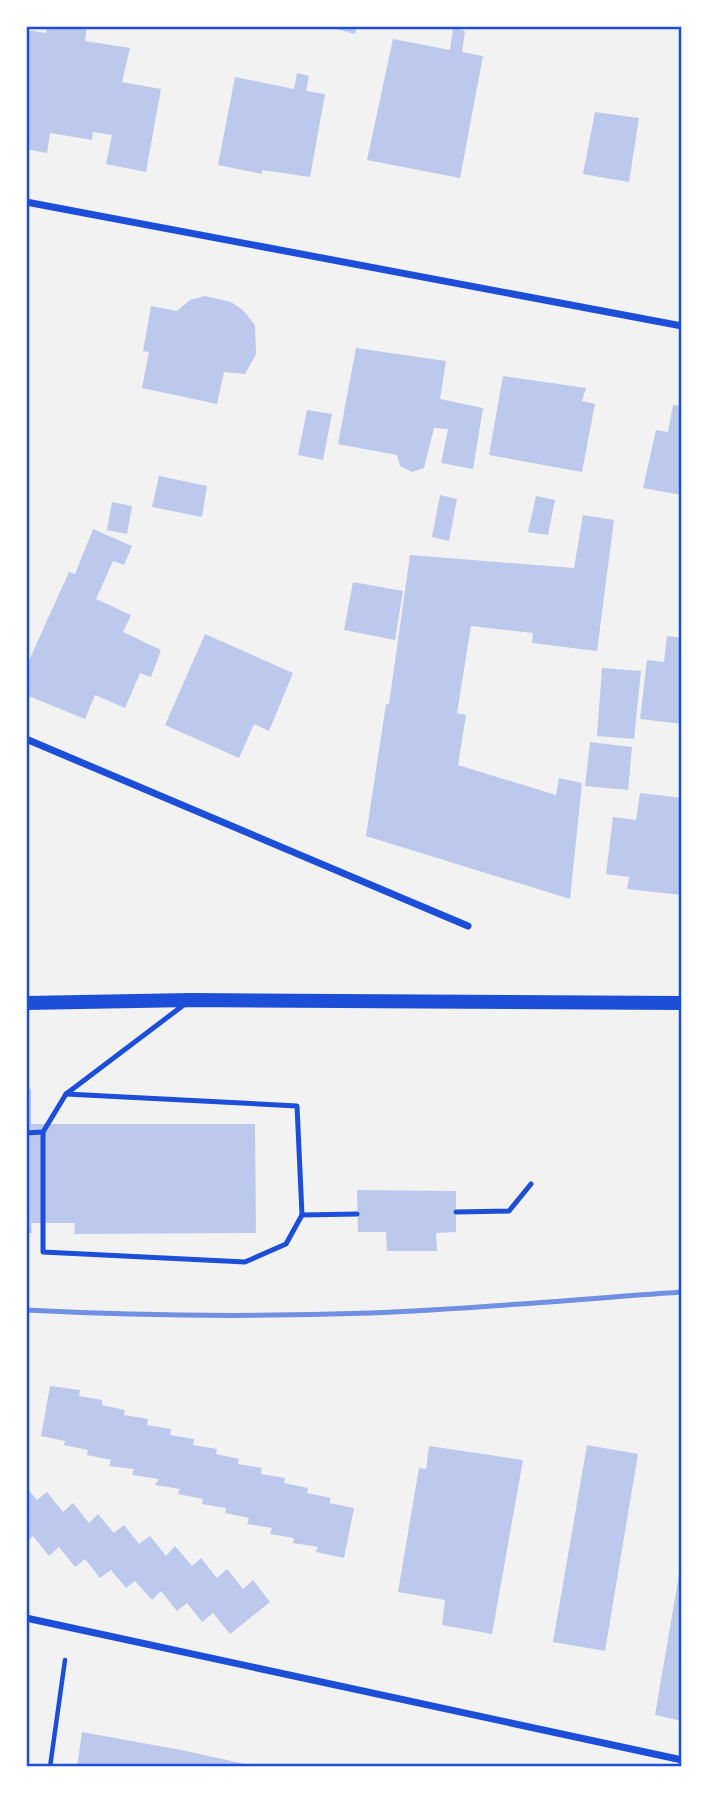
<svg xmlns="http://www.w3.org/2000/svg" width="708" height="1793" viewBox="0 0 708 1793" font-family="Signika,sans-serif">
	<rect width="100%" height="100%" fill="#f2f2f2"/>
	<g fill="#bdc9ec">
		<polygon points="48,26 87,26 85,41 130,48 122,82 161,89 146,172 106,164 112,135 93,132 92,140 50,133 47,153 26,149 26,30 46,33"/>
		<polygon points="325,26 357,26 355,34"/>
		<polygon points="453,28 465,31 462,52 483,56 460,178 367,160 393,39 450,50"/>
		<polygon points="297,73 309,76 306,91 325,94 310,177 262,170 262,174 218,165 235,77 294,89"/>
		<polygon points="595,112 639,118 629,182 583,174"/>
		<polygon points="205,296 231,302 243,310 255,325 256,354 245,374 224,372 217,404 142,388 149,352 143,351 151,306 177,311 190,300"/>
		<polygon points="356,348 446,361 440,399 483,408 473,469 441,463 448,429 434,428 424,468 412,472 400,466 397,455 338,444"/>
		<polygon points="503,376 586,388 582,401 595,404 582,472 489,455"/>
		<polygon points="673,405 682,406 682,495 643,488 656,430 668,432"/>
		<polygon points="307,410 332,414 323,460 298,455"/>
		<polygon points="159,476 207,486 202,517 152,507"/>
		<polygon points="440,495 457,499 449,541 432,537"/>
		<polygon points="536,496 555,500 548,535 528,532"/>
		<polygon points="112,502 132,506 127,534 107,530"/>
		<polygon points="583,515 614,520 597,651 532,643 533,633 471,626 457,713 466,715 458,765 556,795 559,778 582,783 570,899 366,836 386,704 389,704 410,555 574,568"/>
		<polygon points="93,529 132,546 124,565 113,561 96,599 131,615 123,632 161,650 151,677 140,673 125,708 95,695 85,719 26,695 26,667 69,572 75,574"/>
		<polygon points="353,582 403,591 395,640 344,630"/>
		<polygon points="205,634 293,673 269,731 254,724 239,758 165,725"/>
		<polygon points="667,636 682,638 682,724 640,719 647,660 664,662"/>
		<polygon points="602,668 641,671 634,739 597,736"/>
		<polygon points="590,742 632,747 628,790 585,786"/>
		<polygon points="640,793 682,798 682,895 627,889 629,877 606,874 613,817 636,820"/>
		<polygon points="26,1089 31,1089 31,1124 255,1124 256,1233 74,1234 75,1223 31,1223 32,1233 26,1233"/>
		<polygon points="357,1190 456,1191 456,1232 436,1233 437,1251 387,1251 386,1232 358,1232"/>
		<polygon points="50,1386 80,1390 79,1396 102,1400 102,1405 125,1410 124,1415 148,1419 147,1425 171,1429 170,1435 194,1439 193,1445 217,1449 216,1454 239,1459 238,1464 262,1468 261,1474 285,1478 284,1483 308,1488 307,1493 331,1498 329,1503 354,1508 344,1558 316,1552 318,1547 293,1543 294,1538 270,1534 272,1528 247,1524 249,1518 225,1513 226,1508 202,1504 203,1499 178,1494 180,1489 155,1485 159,1479 132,1475 134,1469 109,1466 111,1460 87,1455 88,1450 64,1445 65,1441 41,1436"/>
		<polygon points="587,1445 638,1454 605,1651 553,1642"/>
		<polygon points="429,1446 523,1460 492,1634 442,1625 445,1600 398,1592 419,1468 426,1469"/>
		<polygon points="26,1487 37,1500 47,1492 63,1512 73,1503 89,1523 98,1514 114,1533 124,1525 139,1544 150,1536 166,1556 175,1546 192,1566 201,1558 217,1578 227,1569 243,1589 253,1580 270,1602 230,1634 213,1613 202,1622 187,1603 177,1611 161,1591 152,1600 135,1581 126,1588 111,1570 100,1578 85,1559 75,1567 59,1547 49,1556 33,1536 26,1542"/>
		<polygon points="680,1569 682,1569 682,1721 655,1715"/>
		<polygon points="82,1732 181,1750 260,1767 77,1767"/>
	</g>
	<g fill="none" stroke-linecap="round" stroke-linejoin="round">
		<polyline stroke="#1d4ed8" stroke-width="4.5" points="50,1767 65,1660"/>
		<g stroke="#1d4ed8" stroke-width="5">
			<polyline points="43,1132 43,1252 245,1262 286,1244 302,1215 297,1106 66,1094"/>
			<polyline points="26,1133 43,1132 66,1094 185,1004"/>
			<polyline points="456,1212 509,1211 531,1184"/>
			<polyline points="302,1215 357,1214"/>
		</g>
		<g stroke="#1d4ed8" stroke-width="7">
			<polyline points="26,202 682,326"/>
			<polyline points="26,739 468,926"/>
			<polyline points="26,1618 682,1760"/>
		</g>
		<polyline stroke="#1d4ed8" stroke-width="14" points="26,1003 191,1000 682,1003"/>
		<path stroke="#7290e2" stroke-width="5" d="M26 1310C141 1316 256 1317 370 1313 474 1309 578 1299 682 1292"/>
	</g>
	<rect width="708" height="1793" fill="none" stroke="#ffffff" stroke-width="56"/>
	<rect x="28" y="28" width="652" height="1737" fill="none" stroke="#1d4ed8" stroke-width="2.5"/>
</svg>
